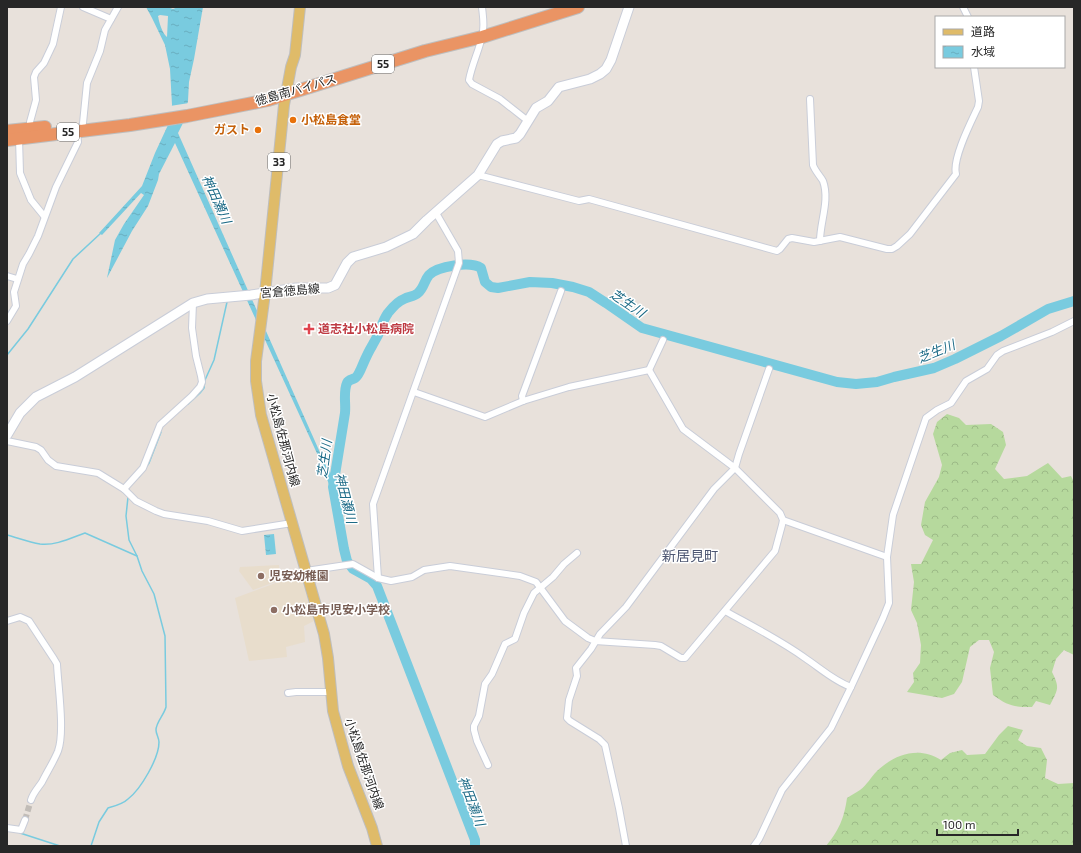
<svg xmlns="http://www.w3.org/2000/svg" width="1081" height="853" viewBox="0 0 1081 853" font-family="'Exo 2','Noto Sans JP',sans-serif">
	<defs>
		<pattern id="forest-crowns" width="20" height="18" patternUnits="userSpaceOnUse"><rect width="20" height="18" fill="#b6d99d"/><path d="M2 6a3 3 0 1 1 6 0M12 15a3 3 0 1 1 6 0" fill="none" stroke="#9cba87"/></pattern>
		<pattern id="water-ripples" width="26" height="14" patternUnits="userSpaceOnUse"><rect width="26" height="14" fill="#79cbdf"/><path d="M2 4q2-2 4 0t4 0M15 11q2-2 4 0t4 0" fill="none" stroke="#69aebf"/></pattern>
	</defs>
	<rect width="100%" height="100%" fill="#e8e1db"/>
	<g fill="#e8ddcc">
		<polygon points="279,565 280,580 253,590 239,571 240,567"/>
		<polygon points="300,574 314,621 304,626 305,642 286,647 287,657 249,661 235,598"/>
	</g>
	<g fill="url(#forest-crowns)">
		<path d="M947 414 959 418 966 425 991 424 1003 432 1006 445 995 469 1004 479 1027 476 1048 463 1062 478 1071 476 1074 482V655L1064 650 1056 659 1052 672C1060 688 1058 689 1050 705L1036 701 1032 707C1014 707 1008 706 993 695L990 668 994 652 989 640H979L970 647 962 682 954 694 942 698 907 692 914 682 913 673 920 663 921 645 917 623 911 610 914 582 911 564H921L933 540 925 535 921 525 925 502 939 477 942 465 933 434 937 422Z"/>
		<path d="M1008 726 1023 730 1018 740 1027 746 1041 748 1047 760 1045 778 1058 784 1074 783V846H826C839 830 844 819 847 798 851 795 856 793 860 790 867 785 871 777 877 771 895 754 919 746 941 760L950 753 962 750 967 755 985 754 999 735Z"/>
	</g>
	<g fill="url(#water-ripples)" fill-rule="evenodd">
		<path d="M146 7 159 8 167 7 173 9 178 7H203L194 59 189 82 188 101 183 123 178 133 330 475 326 476 320 460 175 143 159 174 158 180 148 206 132 231 107 278 115 240 124 224 144 195 141 193 102 235 99 233 142 186 155 153 168 125 172 105 170 69 165 45 152 18ZM160 15 168 16 167 37C162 33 159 22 158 16Z"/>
		<polygon points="274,534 276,554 266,555 264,535"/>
	</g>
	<polygon fill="#e8e1db" points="189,103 185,122 166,125 170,106"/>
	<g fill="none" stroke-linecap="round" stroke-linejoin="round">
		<g stroke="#79cbdf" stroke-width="1.5">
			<polyline points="7,355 28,329 73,259 101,233"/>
			<polyline points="188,404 200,393 204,388 205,380 214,360 227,302"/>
			<polyline points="139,477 149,463 161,432"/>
			<path d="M7 535C18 538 29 542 40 544 55 546 71 538 85 533L137 556"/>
			<polyline points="20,833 60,846"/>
			<path d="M91 846 99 822 108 808C115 806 123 804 128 799 141 789 159 758 159 742 159 738 156 734 156 730 156 722 164 715 166 707L165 636 154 594 142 571 137 556 129 540 126 516 128 497"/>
		</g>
		<polyline stroke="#79cbdf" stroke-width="5.5" points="326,469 333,487"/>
		<path stroke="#79cbdf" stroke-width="10" d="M475 846V840L377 586 371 579 353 569 347 561 344 549 333 487 345 413C346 403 343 392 347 383 349 379 352 380 355 378 357 377 359 373 360 371 364 362 367 354 372 346 374 342 376 339 378 335 381 328 383 320 388 313 392 308 398 301 404 299 409 296 414 297 418 293 424 288 424 281 429 275 438 266 470 261 481 268L485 282 491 287 498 288 530 282 552 283 573 287 589 292 606 303 642 328 837 382 856 384 877 382 894 377 934 368 955 359 1001 336 1048 309 1074 301"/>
		<polyline stroke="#c1bcb7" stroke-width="6" stroke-dasharray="6 3" stroke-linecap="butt" points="25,820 31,800"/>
		<defs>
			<g id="street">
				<polyline points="83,7 111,19"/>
				<path d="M482 7C483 17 485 27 482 36 479 51 472 64 469 80L472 84 500 99 528 121"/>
				<polyline points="963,7 968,17"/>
				<path d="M810 99 813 165C815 171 821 177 823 181 830 200 820 222 820 241"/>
				<polyline points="83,123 87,83 100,51 105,30 118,7"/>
				<polyline points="30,130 30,122 36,100 34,77 36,72 44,63 53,44 61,7"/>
				<polyline points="19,138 20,173 31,200 44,216"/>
				<path d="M478 175 579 201 589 199 777 251 780 249 788 239 792 238 814 242 840 237 887 249H892L897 246 910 234 956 174C952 159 971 122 978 107L979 101 974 67"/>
				<polyline points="7,276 17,279"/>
				<polyline points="7,321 16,306 14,292 23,264 29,254 38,236 56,187 78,142 77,131"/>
				<polyline points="649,370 663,340"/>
				<polyline points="414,392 485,417 523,401 569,387 649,370"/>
				<polyline points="523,401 522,396 561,291"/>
				<polyline points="7,441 36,447 41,450 48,460 56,466 98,473 124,489 136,501 156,511 164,514 208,521 242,531 292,523"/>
				<polyline points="124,489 143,468 160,425 192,396 200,387 202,382 201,376 196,356 192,328 193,303"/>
				<polyline points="783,520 887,557"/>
				<polyline points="306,571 353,564 378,578 391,581 412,577 424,570 450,566 520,576 536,582 565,621 588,638 595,641 655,645 661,646 681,658 685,658 775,551 782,525 783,520 780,513 735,468 683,429 649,370"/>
				<polyline points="378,578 373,504 459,263 458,251 436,213"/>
				<path d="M725 611C752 626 780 640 805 658 820 668 834 681 851 687"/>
				<path d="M7 621 20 617 29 621 54 659 57 664C58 686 65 732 58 751 54 761 47 772 42 782 38 788 33 793 31 800"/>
				<polyline points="288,693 296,692 330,692"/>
				<polyline points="488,765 477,741 474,730 474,726 479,716 485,684 492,674 505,644 515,639 524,613 534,593 553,577 564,564 577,553"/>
				<polyline points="7,828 21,830 25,820"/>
				<polyline points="626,846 619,808 605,745 599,739 570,721 567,718 569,700 577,676 576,668 591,649 600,634 626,607 714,489 735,468 739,454 769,369"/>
				<polyline points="754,846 759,839 782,790 831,728 851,687 883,618 889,603 887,557 893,515 926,418 937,410 951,403 966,381 987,369 997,355 1003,351 1052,332 1074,321"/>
			</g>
			<polyline id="secondary" points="7,435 20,413 36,397 75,377 193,303 207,299 251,295 296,288 328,288 335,285 347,263 353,257 386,247 413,234 427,220 478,175 497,144 502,141 516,138 520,134 536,108 548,101 559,87 590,79 600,74 606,69 611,60 629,7"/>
			<polyline id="primary" points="300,7 295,55 291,67 284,105 265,293 256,361 256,381 261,415 324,634 328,658 333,711 348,766 372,828 377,846"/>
			<g id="highway">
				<polyline points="7,131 45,127"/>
				<polyline points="7,140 130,125 187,116 268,100 425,51 482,37 578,7"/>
			</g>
		</defs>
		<use href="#street" stroke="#c9cdd8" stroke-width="8"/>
		<use href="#secondary" stroke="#c9cdd8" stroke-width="11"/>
		<use href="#primary" stroke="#bebebe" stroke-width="12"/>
		<use href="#highway" stroke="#bebebe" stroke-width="14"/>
		<use href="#street" stroke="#fff" stroke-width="6"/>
		<use href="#secondary" stroke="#fff" stroke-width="9"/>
		<use href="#primary" stroke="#dfbb69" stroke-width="10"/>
		<use href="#highway" stroke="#ea9464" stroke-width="12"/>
	</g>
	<g fill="#e8710a" stroke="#fff" stroke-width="1.5">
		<circle cx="293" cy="120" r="4"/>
		<circle cx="258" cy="130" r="4"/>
	</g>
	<path fill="#e0444e" stroke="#fff" stroke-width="1.5" d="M307 323h4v4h4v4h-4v4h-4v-4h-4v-4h4z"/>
	<g fill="#8d6e63" stroke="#fff" stroke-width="1.5">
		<circle cx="261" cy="576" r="4"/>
		<circle cx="274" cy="610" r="4"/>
	</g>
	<g text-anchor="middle" stroke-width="3" stroke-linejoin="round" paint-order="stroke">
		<g fill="#fff" stroke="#686868" stroke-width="1">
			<rect x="372" y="55" width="22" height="18" rx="3"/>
			<rect x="57" y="123" width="22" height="18" rx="3"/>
			<rect x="268" y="153" width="22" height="18" rx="3"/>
		</g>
		<g font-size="11" font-weight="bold" fill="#272727">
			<text x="383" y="68">55</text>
			<text x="68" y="136">55</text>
			<text x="279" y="166">33</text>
		</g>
		<g font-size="12" fill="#272727" stroke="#fff">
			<text transform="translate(296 90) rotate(-16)" y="4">徳島南バイパス</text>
			<text transform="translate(290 291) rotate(-5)" y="4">宮倉徳島線</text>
			<text transform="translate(283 440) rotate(75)" y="4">小松島佐那河内線</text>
			<text transform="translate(364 764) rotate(71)" y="4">小松島佐那河内線</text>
		</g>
		<g font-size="12" font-weight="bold" fill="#c56008" stroke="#fff" text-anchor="start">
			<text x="301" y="124">小松島食堂</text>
			<text x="250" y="134" text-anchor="end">ガスト</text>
		</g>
		<g font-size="12" font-weight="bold" fill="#be3a42" stroke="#fff" text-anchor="start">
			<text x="318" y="333">道志社小松島病院</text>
		</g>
		<g font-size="12" font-weight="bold" fill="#785e54" stroke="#fff" text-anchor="start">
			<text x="269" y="580">児安幼稚園</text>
			<text x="282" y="614">小松島市児安小学校</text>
		</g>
		<g font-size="13" font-style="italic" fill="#1c6a86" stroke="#fff">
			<text transform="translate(217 199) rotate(66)" y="5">神田瀬川</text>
			<text transform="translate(628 303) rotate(34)" y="5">芝生川</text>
			<text transform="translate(936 351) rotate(-22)" y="5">芝生川</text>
			<text transform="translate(324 459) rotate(-82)" y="5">芝生川</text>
			<text transform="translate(346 498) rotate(76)" y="5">神田瀬川</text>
			<text transform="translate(472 801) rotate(69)" y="5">神田瀬川</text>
		</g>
		<g font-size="14" fill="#4e5772" stroke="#fff">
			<text x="690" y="561">新居見町</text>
		</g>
	</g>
	<rect width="1081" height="853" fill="none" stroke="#272727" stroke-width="16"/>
	<rect x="935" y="16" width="130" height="52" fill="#ffffff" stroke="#a9a9a9"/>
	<rect x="943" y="29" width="20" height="6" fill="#dfbb69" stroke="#a9a9a9"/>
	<text x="971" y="36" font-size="12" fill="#272727">道路</text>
	<rect x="943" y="46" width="20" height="12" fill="url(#water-ripples)" stroke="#a9a9a9"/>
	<text x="971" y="56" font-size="12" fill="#272727">水域</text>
	<path d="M937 829v6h81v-6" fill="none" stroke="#272727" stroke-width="2"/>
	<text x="943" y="829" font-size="12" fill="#272727" stroke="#ffffff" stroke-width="3" paint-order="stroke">100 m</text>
</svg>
